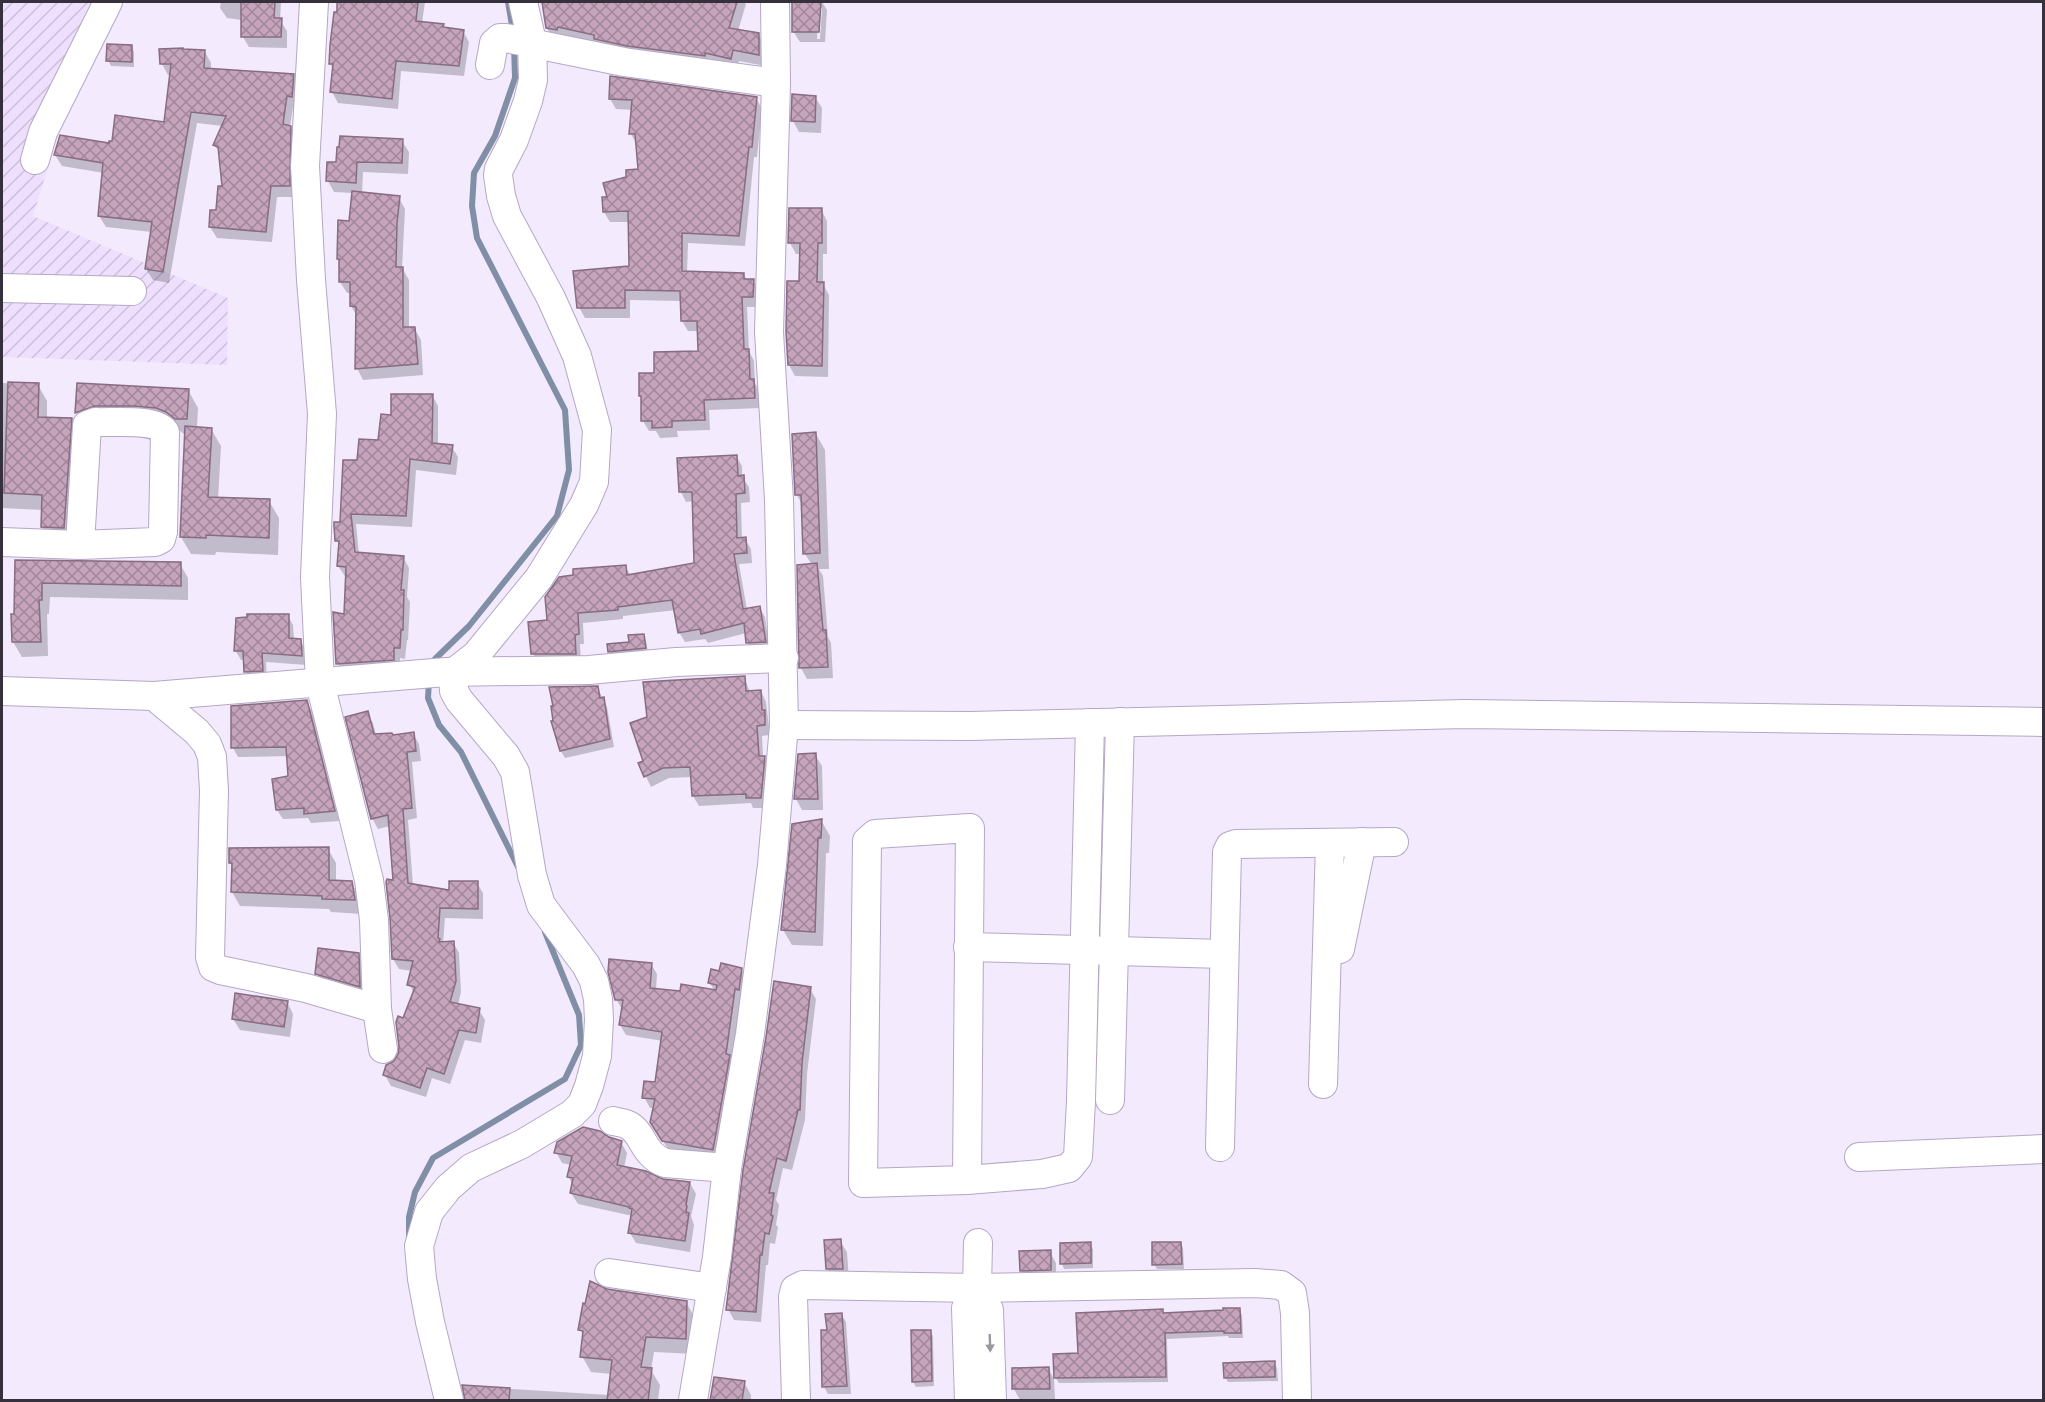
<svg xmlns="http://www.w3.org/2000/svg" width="2045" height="1402" viewBox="0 0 2045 1402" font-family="'Roboto Condensed',sans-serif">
	<defs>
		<pattern id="industrial-furrows" width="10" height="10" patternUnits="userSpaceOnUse" patternTransform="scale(1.5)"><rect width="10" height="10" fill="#eedffe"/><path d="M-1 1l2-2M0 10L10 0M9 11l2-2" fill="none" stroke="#cdc0db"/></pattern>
		<pattern id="building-cross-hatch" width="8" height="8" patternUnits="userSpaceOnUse" patternTransform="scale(1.5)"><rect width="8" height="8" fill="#c5a4bc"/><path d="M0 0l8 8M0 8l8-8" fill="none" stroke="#a1869a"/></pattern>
	</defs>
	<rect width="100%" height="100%" fill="#f3eafe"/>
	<polygon fill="url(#industrial-furrows)" points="2,2 112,2 91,28 33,216 228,298 227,365 2,357"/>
	<g fill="#0003" fill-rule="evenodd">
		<polygon points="221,2 281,2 280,20 287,31 287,48 249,47 243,37 242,20 227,18 220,8"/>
		<polygon points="338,2 425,2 422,23 443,25 445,29 463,31 469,42 464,76 401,71 398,109 338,103 332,92 334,70 330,64"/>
		<polygon points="543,2 608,2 618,3 619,2 744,2 746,4 738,31 758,34 765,46 765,66 739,61 737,71 554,40 547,28"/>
		<path d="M792 2H822L827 10 825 42H800L793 31ZM819 8H822L820 39H817Z"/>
		<polygon points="132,47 134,52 134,67 111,66 108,60"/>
		<polygon points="205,52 211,63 211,70 293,75 299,87 298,107 293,107 290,127 296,139 295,197 277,197 272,242 217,238 210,227 217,212 223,188 220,154 215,145 223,126 197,123 169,283 153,280 146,269 152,232 106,227 99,216 104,173 62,166 55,155 110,145 165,123 171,75 168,75 162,64"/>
		<polygon points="815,97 822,108 821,133 799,132 793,121"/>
		<polygon points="756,98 762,109 757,157 754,157 745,246 688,243 687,273 744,275 747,280 753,280 759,291 759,307 747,307 749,351 754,361 755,383 759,391 760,408 709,410 710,430 677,431 678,437 660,438 656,431 649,431 643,421 643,400 640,395 656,375 700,352 699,331 688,331 682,321 682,301 630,300 630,318 585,318 579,307 631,267 630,222 610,222 604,212 609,198 628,178 640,171 637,145 631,134 633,110 616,109 610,99"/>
		<polygon points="402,141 409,152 408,174 363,172 362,194 399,198 405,209 402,268 409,280 409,328 414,328 421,340 423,375 363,380 357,368 357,316 351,306 352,293 347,293 340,282 353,193 334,192 328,181 337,164"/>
		<polygon points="821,209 827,221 827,254 823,254 823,284 829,295 828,377 795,376 789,365 801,283 801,254 796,254 790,243"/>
		<polygon points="2,383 38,385 47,401 47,419 72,420 81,436 73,543 51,542 42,527 43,510 2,508"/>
		<polygon points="78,384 188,390 198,408 197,428 211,429 221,446 218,499 269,501 279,518 278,555 216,552 215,555 191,554 181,537 186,436 178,429 86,430 77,413"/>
		<polygon points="432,395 438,406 438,445 452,447 458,457 456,475 416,470 412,527 356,524 359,554 403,557 409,568 407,597 410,602 408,640 407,640 405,659 400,658 400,670 344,675 338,664 335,614 346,615 347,577 345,576 338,566 340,546 337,540 358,461 380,442 392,417"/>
		<polygon points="816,434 825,450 829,569 819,569 823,576 828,637 831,643 833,678 807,679 801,668 798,566 812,565 805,554 803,506 797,495"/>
		<polygon points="736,456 742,466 742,477 749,487 750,502 741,503 742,539 745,539 751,549 752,563 739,564 747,610 759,607 765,617 770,652 753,652 747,642 746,633 708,643 705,639 685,642 679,632 676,610 623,616 623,619 583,623 584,644 580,644 581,663 539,664 533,654 549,622 625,566 631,576 695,564 694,501 686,502 681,492"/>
		<polygon points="16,562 180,564 188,578 188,600 50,597 49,614 47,614 48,656 22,657 13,642 16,615"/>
		<polygon points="288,616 293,625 294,640 300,640 306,650 307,665 266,662 267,680 251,681 246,672 245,660 241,660 235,650"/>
		<polygon points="643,636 646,641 648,653 612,656 609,651 630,643"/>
		<polygon points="744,677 750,692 761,691 766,702 770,735 762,736 763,756 770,767 766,808 753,808 751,803 699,806 693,796 692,777 669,778 651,787 640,764"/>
		<polygon points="597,687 607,707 614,747 565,758 561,751"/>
		<polygon points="306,702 312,711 339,821 311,823 308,818 283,819 277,810 290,778 288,756 238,757 233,748"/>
		<polygon points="367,713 373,723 376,735 393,736 413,734 419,744 421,761 412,762 417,818 408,820 413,885 451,892 477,883 483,893 483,919 445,918 443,943 453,942 459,953 461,992 458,1005 479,1010 485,1020 481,1043 465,1040 450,1084 432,1078 426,1097 391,1086 385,1075 400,1055 414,993 409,984 412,971 399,969 393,959 394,882 390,826 378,829 372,818"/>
		<polygon points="815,755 822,766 823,810 802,810 796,799"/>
		<polygon points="821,820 830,836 829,853 826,853 823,946 792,945 783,930"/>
		<polygon points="328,849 336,863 336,882 351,882 359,896 362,914 331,912 329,909 240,906 232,892 233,867 230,863"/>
		<polygon points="358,954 364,966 365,997 323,985 317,973"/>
		<polygon points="651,964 657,974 656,990 681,993 715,992 710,983 721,973 741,969 747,979 741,998 719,1160 669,1151 658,1133 654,1108 650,1108 644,1097 656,1083 663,1041 626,1035 620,1025 623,1011 616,999"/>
		<polygon points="810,989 816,999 807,1074 805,1120 792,1170 783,1168 776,1200 779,1205 776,1225 778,1227 775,1244 770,1243 768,1265 766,1265 761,1322 734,1320 728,1309"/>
		<polygon points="287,1002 293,1014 290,1037 240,1030 233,1019"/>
		<polygon points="609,1138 621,1142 627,1153 624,1168 663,1181 690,1183 696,1194 691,1216 694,1225 690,1252 636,1243 630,1233 633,1216 578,1204 571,1193 573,1185 568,1176 571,1165 562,1163 556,1152"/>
		<polygon points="840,1241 847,1252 849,1280 834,1280 827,1268"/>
		<polygon points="1181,1243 1183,1248 1184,1269 1157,1269 1154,1264"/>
		<polygon points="1090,1244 1093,1249 1093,1268 1064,1269 1062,1264"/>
		<polygon points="1050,1252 1056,1263 1056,1281 1028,1281 1021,1270"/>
		<polygon points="606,1291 686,1302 695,1318 694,1354 654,1352 651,1370 660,1385 658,1400 466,1400 464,1386 609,1395 612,1374 591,1372 582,1356 584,1337 580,1329"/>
		<polygon points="1239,1309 1242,1315 1243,1338 1229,1338 1228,1336 1167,1339 1168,1382 1059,1383 1055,1377 1162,1311 1164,1314"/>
		<polygon points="841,1314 846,1322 851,1394 828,1394 824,1387 828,1331"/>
		<polygon points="930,1331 933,1336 934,1386 916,1387 913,1382"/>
		<polygon points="1274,1363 1277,1368 1278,1381 1228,1382 1225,1377"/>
		<polygon points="1048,1368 1054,1379 1055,1399 1020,1400 1014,1389 1013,1369"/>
		<polygon points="744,1382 751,1395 751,1400 711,1400"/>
	</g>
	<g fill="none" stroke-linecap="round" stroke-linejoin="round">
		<g stroke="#808ea6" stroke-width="6">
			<polyline points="508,2 513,31"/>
			<polyline points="432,666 435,659 469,626 557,516 569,470 565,410 477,238 472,206 474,173 495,136 515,78 514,46"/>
			<polyline points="429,681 428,698 439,725 461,752 518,867"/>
			<polyline points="409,1236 409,1217 415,1192 433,1158 565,1079 581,1045 579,1015 545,932"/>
		</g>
	</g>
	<g fill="url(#building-cross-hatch)" stroke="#886c81" stroke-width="1.5">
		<polygon points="241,2 275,2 274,18 282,18 281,37 241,37"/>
		<polygon points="337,2 418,2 416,21 444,24 443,27 464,30 459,66 396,61 392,99 330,92 333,64 329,64 330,45 334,12 337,12"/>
		<polygon points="542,2 737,2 729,28 759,33 759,55 733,50 731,59 705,53 705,56 627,46 594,39 594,35 558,27 557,30 546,28"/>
		<polygon points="792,2 821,2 819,32 792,32"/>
		<polygon points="107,44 132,45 132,62 106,61"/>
		<polygon points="183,48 183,49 205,50 204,68 294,74 292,97 287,96 283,124 291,126 290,186 271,186 266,232 209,227 210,210 216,210 218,186 222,186 218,147 213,145 226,116 191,112 163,272 145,269 152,222 98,216 103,163 54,155 60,135 109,143 109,141 112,141 115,115 164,122 171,64 160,64 159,49"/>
		<polygon points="610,76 757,97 752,147 749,147 739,236 682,233 682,271 744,273 744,279 754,279 753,297 742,297 744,349 749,349 750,379 754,379 755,398 704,400 705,420 672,421 672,427 652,428 652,421 641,421 641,396 639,396 639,373 654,373 654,352 698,351 697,321 681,321 680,291 625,290 625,308 577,308 573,271 629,266 628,211 603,212 602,197 607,197 603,183 626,177 626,170 638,169 635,134 629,134 632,100 609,99"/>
		<polygon points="792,94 816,96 815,122 791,121"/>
		<polygon points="340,136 403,139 402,163 357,162 356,183 326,181 327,162 336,162 337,147 339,147"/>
		<polygon points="352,191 400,196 397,223 396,267 403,267 403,327 415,327 418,364 355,369 356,307 350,306 350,282 339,282 339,259 337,259 338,220 349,221"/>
		<polygon points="789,208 822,208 822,243 818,243 817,282 824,282 822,366 788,365 786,332 787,281 799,281 800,243 788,243"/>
		<polygon points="8,382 39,383 38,417 72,418 64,528 41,527 42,495 4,493"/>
		<polygon points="77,383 189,389 187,419 175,419 166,412 156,408 134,406 95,406 75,413"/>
		<polygon points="391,394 433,394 432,443 453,445 450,464 410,459 406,516 351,514 355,552 404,556 401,590 404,590 403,630 401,630 400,648 394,648 394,660 336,664 333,612 344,614 346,567 337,566 339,541 335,541 334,526 334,522 340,522 343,460 357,460 359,439 378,440 381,414 391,415"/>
		<polygon points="185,426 212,428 208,497 270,499 269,538 206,535 206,538 180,537"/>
		<polygon points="816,432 820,553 803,554 801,495 795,495 792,434"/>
		<polygon points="737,455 738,476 744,475 745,493 736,494 737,538 746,537 747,553 734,554 743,609 760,606 766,642 746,643 744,623 701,634 700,629 678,633 672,600 618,607 618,610 578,613 579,634 575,635 576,654 531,654 528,622 547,620 545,597 559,577 573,575 573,569 626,565 627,575 694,563 692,492 679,492 677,458"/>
		<polygon points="15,560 181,562 181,586 42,583 42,600 39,600 41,642 12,642 11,614 14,614"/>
		<polygon points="817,563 823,630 826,630 828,667 799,668 797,565"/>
		<polygon points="247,614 289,614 289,638 301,639 302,656 262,653 263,671 244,672 243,651 234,651 236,618 247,617"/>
		<polygon points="644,634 646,648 608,652 607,644 629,642 628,635"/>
		<polygon points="745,676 746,691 761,690 762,710 765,710 765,725 757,726 759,756 765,756 761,798 746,798 746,794 692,796 690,767 663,768 644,777 638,763 643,761 630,723 647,717 643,682"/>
		<polygon points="598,686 600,698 604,697 610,739 560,751 551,721 553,721 551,706 553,706 549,687"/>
		<polygon points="307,700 335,811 304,814 304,808 276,810 272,779 288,776 286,747 231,748 231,706"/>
		<polygon points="368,711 374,734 392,733 393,735 414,732 416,751 407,752 412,808 403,809 408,883 449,890 449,881 478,881 478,909 440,908 438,938 440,939 439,942 454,941 456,981 450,1002 480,1008 476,1033 459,1030 444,1074 427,1068 420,1088 383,1075 386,1065 394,1061 398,1054 399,1047 396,1022 398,1016 403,1018 415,987 407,985 413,961 392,959 390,918 386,882 387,879 393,880 388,815 371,819 345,717"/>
		<polygon points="816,753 818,799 794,799 798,754"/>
		<polygon points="822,819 821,838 818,838 815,932 781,930 792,824"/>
		<polygon points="329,847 329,880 352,881 355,900 322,899 322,896 231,892 232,863 229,863 229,848"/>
		<polygon points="318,948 359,953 360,987 315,974"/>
		<polygon points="609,959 652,963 650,988 680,991 681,984 716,990 717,985 708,983 711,969 719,971 721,963 742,968 739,990 735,989 726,1054 730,1055 713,1150 662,1141 650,1122 655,1099 642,1098 644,1081 655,1082 662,1032 619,1025 623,1000 615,1000 608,972"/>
		<polygon points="774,981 811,987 802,1063 800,1110 798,1110 786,1161 777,1158 769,1193 774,1193 771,1215 773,1216 769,1234 765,1233 762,1255 760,1255 756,1312 726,1310 743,1170 766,1037"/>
		<polygon points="235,993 288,1001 284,1027 232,1019"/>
		<polygon points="583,1127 600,1131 609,1137 622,1141 617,1165 646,1171 663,1179 690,1182 686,1205 687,1206 686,1212 689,1213 685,1241 628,1233 632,1209 629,1208 629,1207 570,1193 573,1178 567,1177 572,1156 554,1153 557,1142"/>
		<polygon points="841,1239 843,1269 826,1269 824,1240"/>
		<polygon points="1091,1242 1091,1263 1060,1264 1060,1243"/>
		<polygon points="1152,1242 1181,1242 1182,1264 1152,1265"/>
		<polygon points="1051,1250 1051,1270 1020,1271 1019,1251"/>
		<polygon points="590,1281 607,1289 687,1301 686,1339 646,1337 641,1367 652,1368 648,1401 607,1401 612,1360 580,1357 583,1331 578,1330 583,1303 585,1304"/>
		<polygon points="1223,1308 1240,1308 1241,1333 1224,1333 1224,1331 1165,1333 1166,1377 1054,1378 1053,1354 1078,1353 1076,1313 1163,1309 1163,1313 1223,1310"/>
		<polygon points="842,1313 847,1386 822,1387 821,1330 827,1330 825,1314"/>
		<polygon points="911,1330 931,1330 932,1381 912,1382"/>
		<polygon points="1275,1361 1275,1377 1224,1378 1223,1363"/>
		<polygon points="1049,1367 1050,1389 1012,1389 1012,1368"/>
		<polygon points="714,1377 745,1381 742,1401 710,1401"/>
		<polygon points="462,1385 510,1388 509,1401 465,1401"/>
	</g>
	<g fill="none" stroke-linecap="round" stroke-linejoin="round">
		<defs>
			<g id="minor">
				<polyline points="314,2 305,166 311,280 322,414 315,577 320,683 369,880 374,920 377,1009 383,1049"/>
				<polyline points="490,65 494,43 500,38 506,38 624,62 776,83"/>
				<polyline points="35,160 43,132 108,2"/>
				<polyline points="2,288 132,291"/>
				<path d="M2 542 80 545 155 542 161 539 163 532 165 432C156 418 112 423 95 422L87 425 80 545"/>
				<polyline points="2,691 154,696 446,672 589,670 676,662 784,658"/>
				<polyline points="154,696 197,732 207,744 212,757 214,790 210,957 213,967 220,970 306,988 377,1009"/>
				<polyline points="784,725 971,726 1465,714 2044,722"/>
				<polyline points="968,947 1224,954"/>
				<polyline points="1340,949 1362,842"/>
				<polyline points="1323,1084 1330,843"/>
				<polyline points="1110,1100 1120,722"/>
				<path d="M613 1121C618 1122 624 1123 628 1125 644 1133 642 1154 665 1163L727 1168"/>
				<polyline points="1220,1147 1227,852 1230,846 1236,844 1394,842"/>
				<polyline points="1859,1157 2044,1149"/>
				<polyline points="967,1180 970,828 875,834 867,841 863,1183 967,1180 1042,1174 1069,1168 1078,1157 1081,1101 1090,723"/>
				<polyline points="609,1273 712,1288"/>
				<polyline points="977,1288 989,1310 992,1400"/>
				<polyline points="449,1400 430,1322 422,1279 419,1246 429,1212 448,1188 471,1168 522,1144 572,1114 582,1104 589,1086 597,1056 599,1020 598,999 594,981 586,965 541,905 532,875 515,772 506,756 459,700 454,691 453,673 476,655 539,578 584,505 594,482 597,430 577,356 551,298 507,216 501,196 498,175 499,169 514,140 528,101 533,80 532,42 523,2"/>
				<polyline points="693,1400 717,1257 727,1168 750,1034 772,865 784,725 779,500 769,332 776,83 775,2"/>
				<polyline points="796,1400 793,1297 795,1289 803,1285 977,1288 1255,1283 1281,1285 1292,1293 1295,1313 1297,1400"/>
				<polyline points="969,1400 966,1308 977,1288 978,1243"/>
			</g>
		</defs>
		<use href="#minor" stroke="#b5a7c5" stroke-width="30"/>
		<use href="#minor" stroke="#fff" stroke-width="28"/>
	</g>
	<defs><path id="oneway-solid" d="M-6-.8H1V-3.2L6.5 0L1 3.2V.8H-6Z" transform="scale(1.5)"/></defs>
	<use fill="#9a989e" href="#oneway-solid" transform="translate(990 1343) rotate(88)"/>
	<rect width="2045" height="1402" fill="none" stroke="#36303c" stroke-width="6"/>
</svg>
